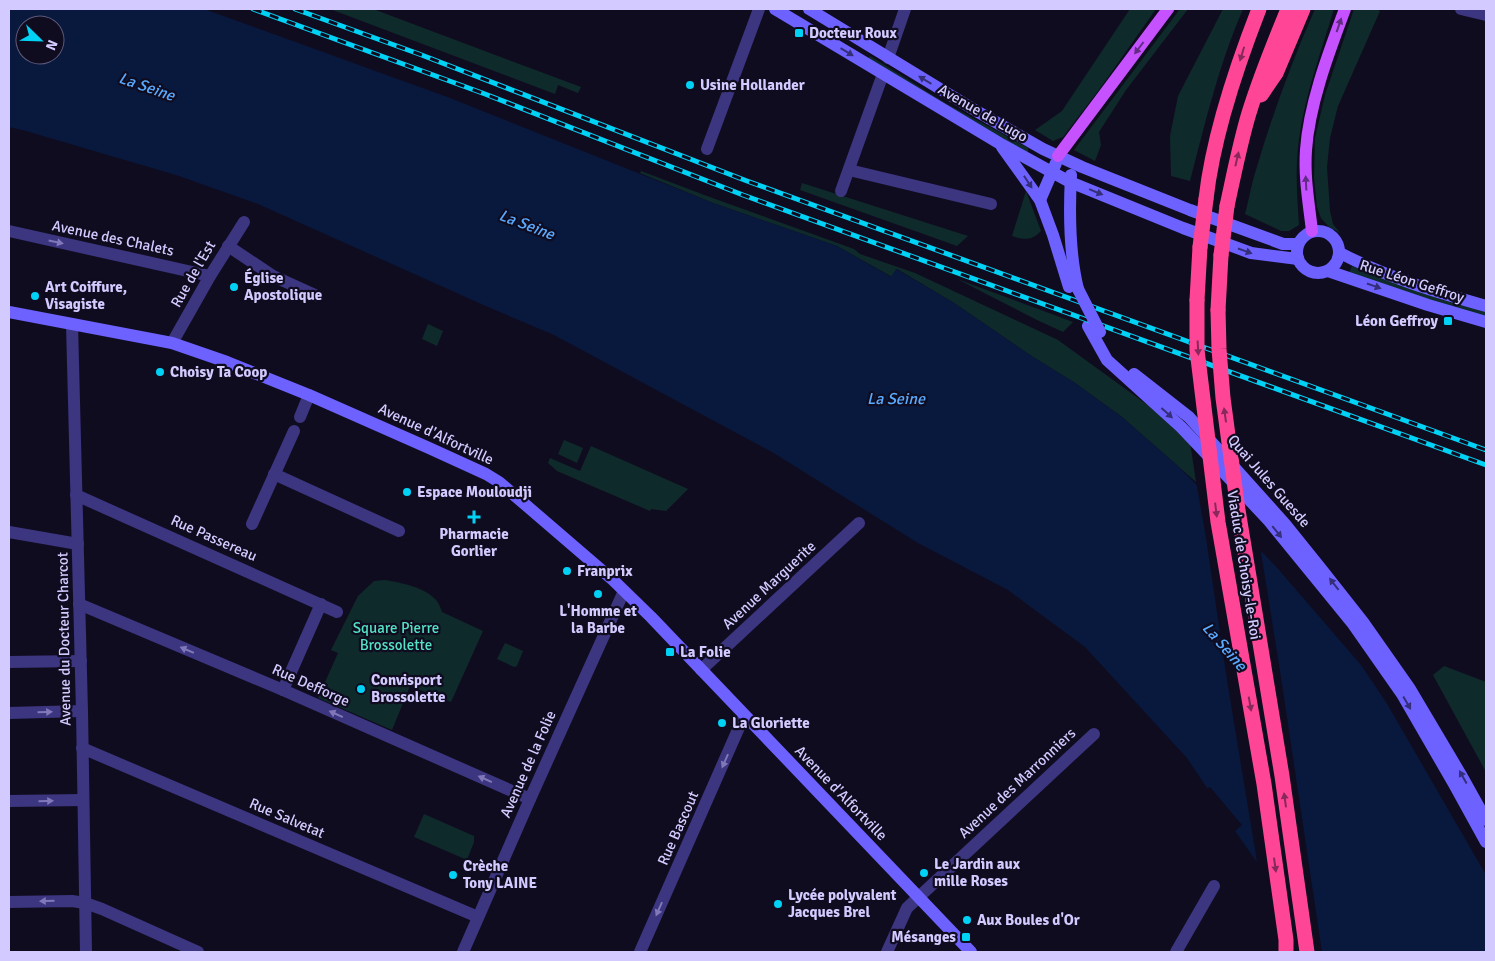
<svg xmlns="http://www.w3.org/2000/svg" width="1495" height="961" viewBox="0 0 1495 961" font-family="Signika,sans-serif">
	<rect width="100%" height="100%" fill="#100c20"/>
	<g fill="#0f2a2a">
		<polygon points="330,9 373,9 581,87 578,93 558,85 555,94"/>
		<polygon points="1130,9 1156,9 1101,87 1063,137 1053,141 1035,130 1062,111"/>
		<polygon points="1180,9 1188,9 1126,90 1099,132 1101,145 1095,161 1074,150"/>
		<path d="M1223 9H1243C1219 64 1205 123 1190 181L1171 176 1170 136 1178 96Z"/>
		<path d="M1315 9H1334C1321 52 1305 95 1299 139 1295 168 1297 196 1299 225L1289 231H1281L1245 214C1249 200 1251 185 1256 170 1272 115 1292 61 1315 9Z"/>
		<polygon points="1354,9 1375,9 1380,11 1338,106 1330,138 1327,167 1330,211 1333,224 1340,233 1329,227 1321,218 1317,207 1314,177 1315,138 1325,95"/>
		<polygon points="870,56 947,104 1028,148 1028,153 867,60"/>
		<polygon points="641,171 707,196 854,249 860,254 915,273 1058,340 1189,435 1196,482 1122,417 1075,383 1033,357 954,303 897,269 892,277 837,246 713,203 640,173"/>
		<polygon points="802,183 968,236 957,246 800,190"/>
		<path d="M1026 191 1041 231C1031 241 1025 240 1012 236Z"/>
		<polygon points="1352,266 1443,300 1486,312 1486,316 1464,312 1349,273"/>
		<polygon points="957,279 1073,322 1063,332 1037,320"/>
		<polygon points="428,324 443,331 437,346 422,339"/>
		<polygon points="564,440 583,448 577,463 558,454"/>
		<polygon points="591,446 688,489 666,511 651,509 650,511 557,471 548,463 550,458 580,471"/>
		<path d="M385 580C402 583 425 587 437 601 439 604 441 609 442 612L483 631 451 702 410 686 392 730 318 698 338 653 331 650 358 596 374 581Z"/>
		<polygon points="505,643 523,651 517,666 514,667 497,659"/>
		<polygon points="1444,666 1486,682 1486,772 1433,675"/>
		<polygon points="424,814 474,836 474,842 467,860 414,837"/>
	</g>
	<path fill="#08193d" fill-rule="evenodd" d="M9 9H204L450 98 713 203 837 246 891 277 896 269 954 303 1033 357 1075 383 1122 417 1179 467 1248 537 1279 570 1361 665 1386 702 1486 875V952H1308L1266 875 1235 831 1242 825 1210 787 1207 788 1187 758 1085 647 1008 590 918 543 772 452 554 335 488 307 258 204 176 175 26 131 9 127ZM25 25H55V55H25Z"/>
	<polygon fill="#100c20" points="1196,481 1260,546 1281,677 1322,952 1305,952 1264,877 1258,868 1226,674 1206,538"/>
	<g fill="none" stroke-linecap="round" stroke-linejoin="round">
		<g stroke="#3c3580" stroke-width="12">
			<polyline points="1461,9 1486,15"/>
			<polyline points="888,58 905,9"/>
			<polyline points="707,149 759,9"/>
			<polyline points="849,170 991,204"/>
			<polyline points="841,191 883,74"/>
			<polyline points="9,231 210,276"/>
			<polyline points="228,246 273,276 317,296"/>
			<polyline points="72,324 82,711 86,952"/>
			<polyline points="172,343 210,276 244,222"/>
			<polyline points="300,417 309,395"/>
			<polyline points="274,474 399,531"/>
			<polyline points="76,495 337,612"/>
			<polyline points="252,524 294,431"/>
			<polyline points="9,532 78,544"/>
			<polyline points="79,604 283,690 530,799"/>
			<polyline points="9,662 81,661"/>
			<polyline points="701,670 859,523"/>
			<polyline points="283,690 321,604"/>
			<polyline points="9,713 82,711"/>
			<polyline points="82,748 478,917"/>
			<polyline points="9,801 83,800"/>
			<polyline points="9,902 72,901 85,903 102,909 198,952"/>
			<polyline points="463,952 530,799 624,591"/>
			<polyline points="640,952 744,716"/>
			<polyline points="887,952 907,908 1094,734"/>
			<polyline points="1176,952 1214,886"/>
		</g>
		<g stroke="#6d62ff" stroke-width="12">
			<polyline points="775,9 999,143 1070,182 1183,228 1251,253 1298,259"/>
			<polyline points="809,9 978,112 1043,149 1082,167 1190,210 1283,244 1298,244"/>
			<polyline points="1002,147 1040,200 1053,235 1069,287"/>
			<path d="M1071 175C1069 213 1069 253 1078 289"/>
			<polyline points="1040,200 1056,163"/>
			<circle cx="1318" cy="252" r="21"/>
			<path d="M1340 253C1386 277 1436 292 1486 306"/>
			<polyline points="1328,271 1428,305 1486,322"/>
			<polyline points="9,312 172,343 227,362 309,395 429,448 486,474 499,482 613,580 651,617 971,952"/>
			<polyline points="1088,326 1107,360 1181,427 1201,448 1269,521 1353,624 1402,694 1454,784 1486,842"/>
			<polyline points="1134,374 1189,417 1285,524 1322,570 1363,622 1410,689 1461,775 1486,820"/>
		</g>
		<g stroke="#c652ff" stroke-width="12">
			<polyline points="1058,156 1168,9"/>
			<path d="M1312 231C1309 204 1304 178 1306 150 1309 104 1329 52 1345 9"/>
		</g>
		<g stroke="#ff4696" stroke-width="15">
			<polyline points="1261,95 1276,73 1303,9"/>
			<path d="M1206 199C1213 136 1236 68 1259 9"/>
			<path d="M1227 206C1234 174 1240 143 1249 113 1260 77 1274 43 1288 9"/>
			<polyline points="1197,300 1200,247"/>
			<polyline points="1218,310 1221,255"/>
		</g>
		<defs>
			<g id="rail">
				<polyline points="253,9 485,94 743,195 1486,465"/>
				<polyline points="295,9 419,54 747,181 1486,450"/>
			</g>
		</defs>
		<use href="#rail" stroke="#00d2f6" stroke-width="5"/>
		<use href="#rail" stroke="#100c20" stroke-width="3" stroke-dasharray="9" stroke-linecap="butt"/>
		<polyline stroke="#6d62ff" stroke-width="12" points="1078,289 1100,332"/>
		<g stroke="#ff4696" stroke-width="15">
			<polyline points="1200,247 1206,199"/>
			<polyline points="1221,255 1227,206"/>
			<polyline points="1197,300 1197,350 1218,522 1264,784 1286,940 1286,952"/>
			<polyline points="1218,310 1219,349 1223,398 1238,510 1282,776 1307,952"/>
		</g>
	</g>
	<defs><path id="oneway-solid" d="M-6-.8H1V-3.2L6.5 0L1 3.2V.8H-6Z" transform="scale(1.25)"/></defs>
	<g fill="#622c84">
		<use href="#oneway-solid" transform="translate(1339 25) rotate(-71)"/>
		<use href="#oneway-solid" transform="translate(1139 48) rotate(127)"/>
		<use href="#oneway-solid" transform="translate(1306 183) rotate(-93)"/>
	</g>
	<g fill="#352e79">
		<use href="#oneway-solid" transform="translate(847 52) rotate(31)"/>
		<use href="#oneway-solid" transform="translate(925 80) rotate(-149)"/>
		<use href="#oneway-solid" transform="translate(1028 182) rotate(57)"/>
		<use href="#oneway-solid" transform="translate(1096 192) rotate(22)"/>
		<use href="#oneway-solid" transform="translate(1245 251) rotate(19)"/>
		<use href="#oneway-solid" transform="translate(1374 286) rotate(19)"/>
		<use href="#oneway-solid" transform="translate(1167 413) rotate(42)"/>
		<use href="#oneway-solid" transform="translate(1277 532) rotate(51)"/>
		<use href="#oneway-solid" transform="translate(1334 584) rotate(-128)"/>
		<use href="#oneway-solid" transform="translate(1407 703) rotate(60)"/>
		<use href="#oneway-solid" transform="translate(1463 777) rotate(-119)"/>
	</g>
	<g fill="#88295b">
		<use href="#oneway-solid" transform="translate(1242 54) rotate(107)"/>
		<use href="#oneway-solid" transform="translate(1237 159) rotate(-77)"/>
		<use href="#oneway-solid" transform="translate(1198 348) rotate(87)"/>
		<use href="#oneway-solid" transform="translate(1225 415) rotate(-98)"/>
		<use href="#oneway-solid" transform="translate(1216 510) rotate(83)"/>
		<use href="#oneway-solid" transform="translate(1250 704) rotate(80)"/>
		<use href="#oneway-solid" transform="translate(1285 800) rotate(-98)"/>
		<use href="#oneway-solid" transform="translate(1275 865) rotate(82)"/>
	</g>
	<g fill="#8078b9">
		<use href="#oneway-solid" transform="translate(56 242) rotate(12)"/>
		<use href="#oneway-solid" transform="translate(187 650) rotate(-157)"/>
		<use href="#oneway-solid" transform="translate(45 712) rotate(-2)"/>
		<use href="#oneway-solid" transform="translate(336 714) rotate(-156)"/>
		<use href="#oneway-solid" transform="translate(725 761) rotate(114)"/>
		<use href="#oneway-solid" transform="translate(485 779) rotate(-156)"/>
		<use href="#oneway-solid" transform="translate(46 801) rotate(-1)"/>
		<use href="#oneway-solid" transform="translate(47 901) rotate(179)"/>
		<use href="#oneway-solid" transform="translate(659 909) rotate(114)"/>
	</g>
	<g fill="#00d2f6" stroke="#100c20" stroke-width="2">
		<rect x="794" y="28" width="10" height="10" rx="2.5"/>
		<circle cx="690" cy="85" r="5"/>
		<circle cx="234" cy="287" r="5"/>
		<circle cx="35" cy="296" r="5"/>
		<rect x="1443" y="316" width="10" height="10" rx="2.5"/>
		<circle cx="160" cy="372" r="5"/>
		<circle cx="407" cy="492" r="5"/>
		<path d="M471.5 509.5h5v5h5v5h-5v5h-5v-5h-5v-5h5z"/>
		<circle cx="567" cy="571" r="5"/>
		<circle cx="598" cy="594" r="5"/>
		<rect x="665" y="647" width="10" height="10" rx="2.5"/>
		<circle cx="361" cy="689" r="5"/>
		<circle cx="722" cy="723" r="5"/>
		<circle cx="924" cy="873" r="5"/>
		<circle cx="453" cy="875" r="5"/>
		<circle cx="778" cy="904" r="5"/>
		<circle cx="967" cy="920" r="5"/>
		<rect x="961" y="932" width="10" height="10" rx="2.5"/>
	</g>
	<g text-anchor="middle" stroke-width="4.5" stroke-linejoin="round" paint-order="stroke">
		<g font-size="15" font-weight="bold" fill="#d3cbff" stroke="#100c20" text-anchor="start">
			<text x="809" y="38">Docteur Roux</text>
			<text x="700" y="90">Usine Hollander</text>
			<text x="244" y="283">Église<tspan x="244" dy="17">Apostolique</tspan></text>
			<text x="45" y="292">Art Coiffure,<tspan x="45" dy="17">Visagiste</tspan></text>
			<text x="1438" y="326" text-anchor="end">Léon Geffroy</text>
			<text x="170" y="377">Choisy Ta Coop</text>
			<text x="417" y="497">Espace Mouloudji</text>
			<text x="474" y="539" text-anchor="middle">Pharmacie<tspan x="474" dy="17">Gorlier</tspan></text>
			<text x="577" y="576">Franprix</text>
			<text x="598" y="616" text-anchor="middle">L'Homme et<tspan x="598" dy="17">la Barbe</tspan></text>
			<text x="680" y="657">La Folie</text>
			<text x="371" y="685">Convisport<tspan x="371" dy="17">Brossolette</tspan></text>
			<text x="732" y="728">La Gloriette</text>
			<text x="934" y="869">Le Jardin aux<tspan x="934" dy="17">mille Roses</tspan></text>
			<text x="463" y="871">Crèche<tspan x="463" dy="17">Tony LAINE</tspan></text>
			<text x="788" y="900">Lycée polyvalent<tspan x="788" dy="17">Jacques Brel</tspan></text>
			<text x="977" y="925">Aux Boules d'Or</text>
			<text x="956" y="942" text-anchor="end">Mésanges</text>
		</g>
		<g font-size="15" fill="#d3cbff" stroke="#100c20">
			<text transform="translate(983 113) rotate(30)" y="5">Avenue de Lugo</text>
			<text transform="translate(113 238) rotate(12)" y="5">Avenue des Chalets</text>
			<text transform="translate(193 274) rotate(-60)" y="5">Rue de l'Est</text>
			<text transform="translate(1412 281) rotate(18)" y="5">Rue Léon Geffroy</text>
			<text transform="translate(436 434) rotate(25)" y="5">Avenue d'Alfortville</text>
			<text transform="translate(1269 481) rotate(49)" y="5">Quai Jules Guesde</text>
			<text transform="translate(214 538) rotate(24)" y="5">Rue Passereau</text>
			<text transform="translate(1244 565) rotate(81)" y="5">Viaduc de Choisy-le-Roi</text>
			<text transform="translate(769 585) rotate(-43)" y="5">Avenue Marguerite</text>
			<text transform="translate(64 639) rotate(-91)" y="5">Avenue du Docteur Charcot</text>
			<text transform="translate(311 685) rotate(24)" y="5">Rue Defforge</text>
			<text transform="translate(528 764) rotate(-66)" y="5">Avenue de la Folie</text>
			<text transform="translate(1017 783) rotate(-43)" y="5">Avenue des Marronniers</text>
			<text transform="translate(841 793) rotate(46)" y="5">Avenue d'Alfortville</text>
			<text transform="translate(287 818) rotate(23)" y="5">Rue Salvetat</text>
			<text transform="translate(678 828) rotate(-66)" y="5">Rue Bascout</text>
		</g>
		<g font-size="15" fill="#54e2c5" stroke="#100c20">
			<text x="396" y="633">Square Pierre<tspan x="396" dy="17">Brossolette</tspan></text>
		</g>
		<g font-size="16" font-style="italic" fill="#59aaff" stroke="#100c20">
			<text transform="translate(147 86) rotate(19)" y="6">La Seine</text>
			<text transform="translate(527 224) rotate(21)" y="6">La Seine</text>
			<text x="896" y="404">La Seine</text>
			<text transform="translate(1225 646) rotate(49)" y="6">La Seine</text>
		</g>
	</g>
	<rect width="1495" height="961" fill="none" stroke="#d3cbff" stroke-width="20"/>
	<g transform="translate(40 40) rotate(113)"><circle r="24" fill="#100c20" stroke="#5e5879"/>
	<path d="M0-4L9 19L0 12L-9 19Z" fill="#00d2f6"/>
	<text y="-8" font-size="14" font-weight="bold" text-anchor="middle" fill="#d3cbff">N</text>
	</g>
</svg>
